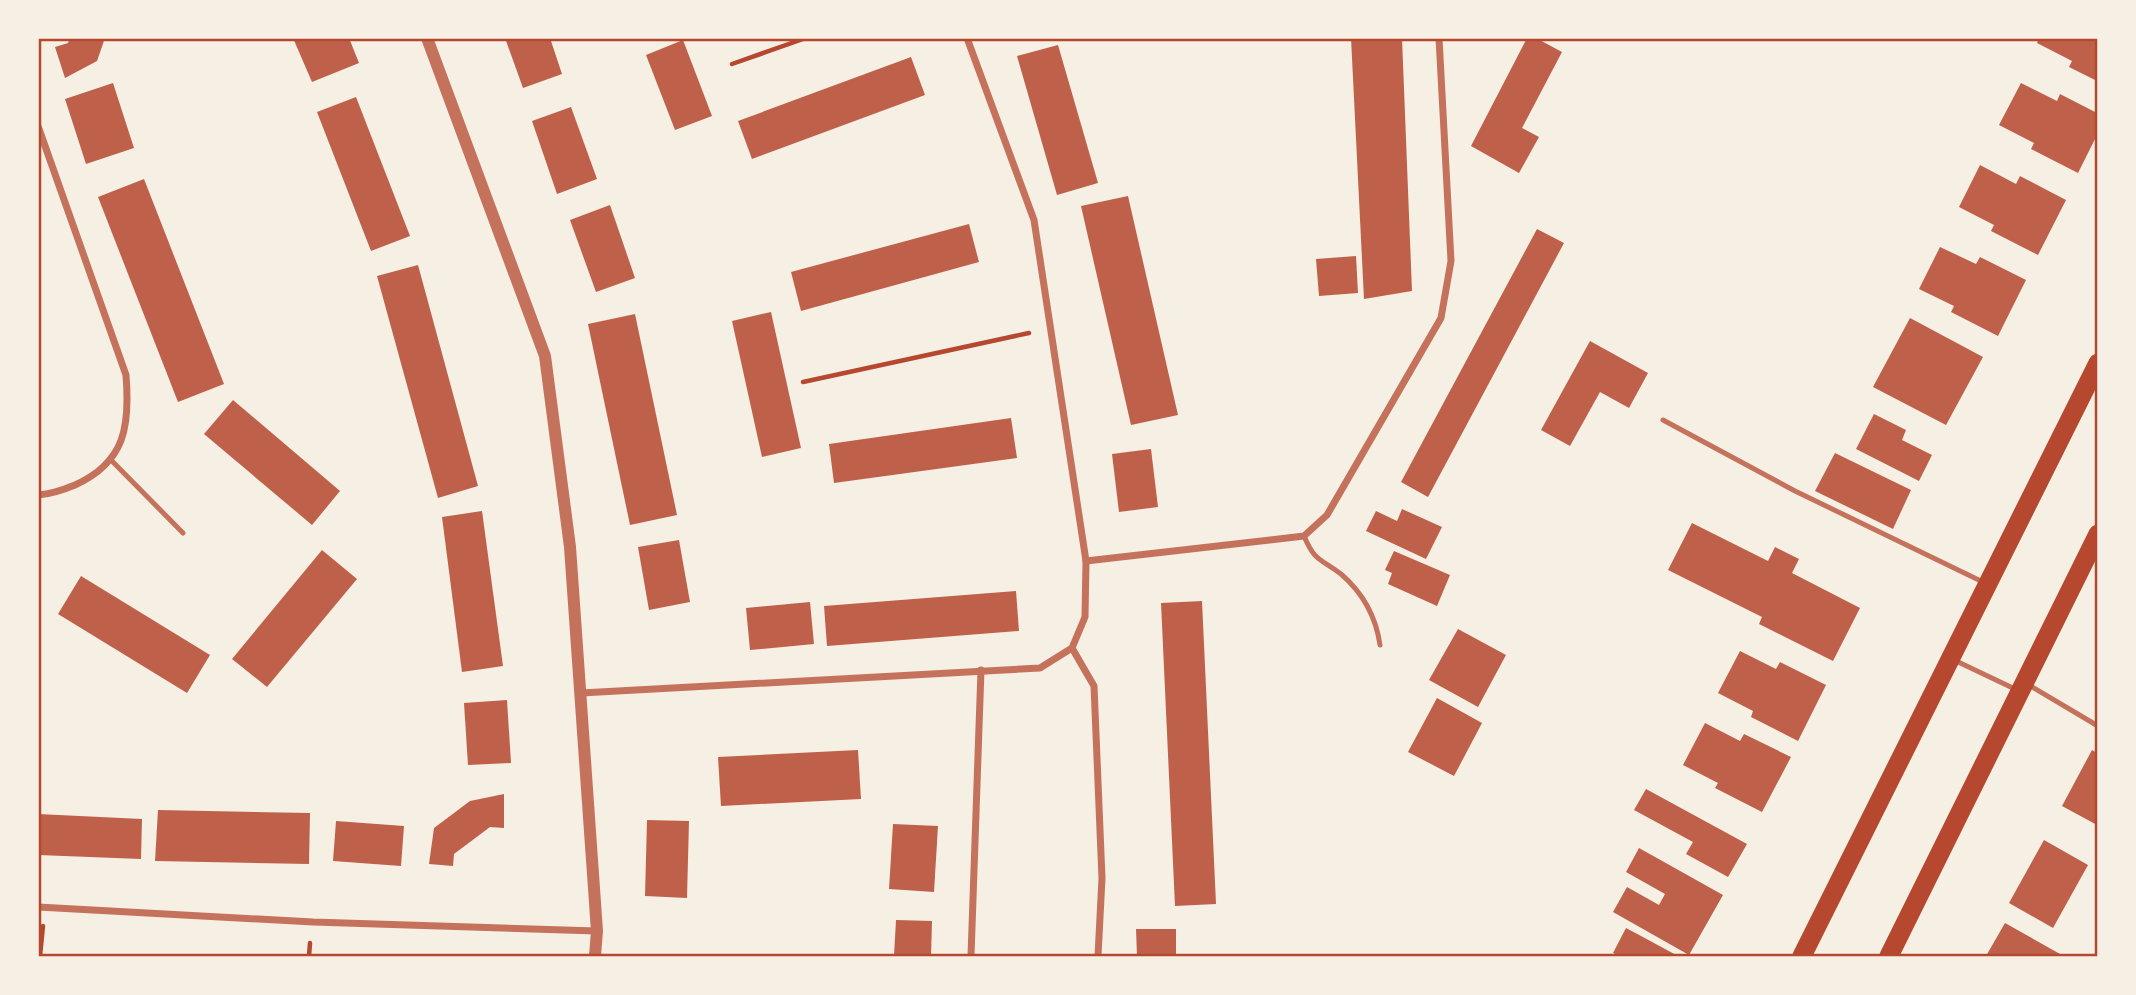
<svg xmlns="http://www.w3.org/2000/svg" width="2136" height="995" viewBox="0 0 2136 995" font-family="Georgia,serif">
	<rect width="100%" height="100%" fill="#f6efe4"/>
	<g fill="#bf614a">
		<polygon points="70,38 105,38 97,61 65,78 55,47 68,43"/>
		<polygon points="293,38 349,38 359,63 312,82"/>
		<polygon points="505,38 550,38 562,74 523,88"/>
		<polygon points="1351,38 1402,38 1412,291 1364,299"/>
		<polygon points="1527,38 1536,38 1562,52 1522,128 1539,137 1519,173 1471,146"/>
		<polygon points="2039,38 2097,38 2097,81 2069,67 2072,61 2037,43"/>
		<polygon points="683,40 712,116 675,130 646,55"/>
		<polygon points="1058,45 1098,183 1057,195 1017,56"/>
		<polygon points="911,57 925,95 752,159 738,121"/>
		<polygon points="113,83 134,148 86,164 65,99"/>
		<polygon points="2021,83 2057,101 2060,94 2097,113 2097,135 2078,173 2031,149 2034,143 1999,125"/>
		<polygon points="356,97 410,236 371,251 317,112"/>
		<polygon points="571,107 597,179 557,194 532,121"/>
		<polygon points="1980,165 2016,184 2020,176 2066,200 2038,255 1991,231 1994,225 1959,207"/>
		<polygon points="144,179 224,384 178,402 98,197"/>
		<polygon points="1128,196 1178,415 1131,425 1081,206"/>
		<polygon points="610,205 635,278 596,292 570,220"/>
		<polygon points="969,224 979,262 801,311 791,272"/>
		<polygon points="1537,229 1564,243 1428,497 1401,482"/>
		<polygon points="1940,247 1976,264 1980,257 2026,280 1998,336 1951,312 1954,306 1919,289"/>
		<polygon points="1356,256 1358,293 1319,296 1316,259"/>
		<polygon points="418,265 478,486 438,498 377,276"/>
		<polygon points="771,312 801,448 762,457 732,321"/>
		<polygon points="635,314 677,515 630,525 588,324"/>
		<polygon points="1910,318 1983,357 1946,425 1873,387"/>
		<polygon points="1590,341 1648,373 1629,408 1600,392 1570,446 1541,430"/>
		<polygon points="233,400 340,491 312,525 204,434"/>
		<polygon points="1874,414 1906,430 1902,440 1932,455 1919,481 1856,449"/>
		<polygon points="1011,418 1017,458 834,483 829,444"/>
		<polygon points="1151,449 1158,507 1119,512 1112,454"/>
		<polygon points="1835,453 1911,490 1893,529 1815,491"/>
		<polygon points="1402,509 1442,527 1426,559 1366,531 1376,511 1397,521"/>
		<polygon points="482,511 503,666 462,672 442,517"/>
		<polygon points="1692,523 1768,561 1775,547 1799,559 1792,573 1860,608 1833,661 1759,624 1762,617 1668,570"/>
		<polygon points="679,540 690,602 649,610 638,547"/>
		<polygon points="322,550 357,579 267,687 232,659"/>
		<polygon points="1394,551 1450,575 1437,606 1388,584 1392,573 1385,570"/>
		<polygon points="81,576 210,655 187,693 58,614"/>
		<polygon points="1016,591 1019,631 827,646 824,606"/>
		<polygon points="1202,601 1216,904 1175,906 1161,603"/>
		<polygon points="810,602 814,644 750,650 746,608"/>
		<polygon points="1458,629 1506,655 1478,707 1429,680"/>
		<polygon points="1740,651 1776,669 1780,662 1826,685 1798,741 1751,717 1753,711 1718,693"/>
		<polygon points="1437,698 1482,723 1454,776 1408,752"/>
		<polygon points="507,700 511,763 468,765 464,703"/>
		<polygon points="1705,723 1740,741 1744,734 1791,757 1762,812 1715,788 1718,783 1683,765"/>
		<polygon points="858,750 861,799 721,806 718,757"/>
		<polygon points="2092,750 2097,753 2097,825 2062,806"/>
		<polygon points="1646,789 1747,844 1728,877 1686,854 1693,842 1634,810"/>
		<polygon points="504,794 504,828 490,827 454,854 453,866 429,864 434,828 470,801"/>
		<polygon points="158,810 310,813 309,864 155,861"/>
		<polygon points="38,814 142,819 141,859 38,855"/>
		<polygon points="647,820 689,821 687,898 645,896"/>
		<polygon points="336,821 404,826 401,866 333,861"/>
		<polygon points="893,824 938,826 934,892 889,889"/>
		<polygon points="2044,840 2088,865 2053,928 2009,903"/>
		<polygon points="1639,848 1723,895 1689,955 1613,912 1627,887 1659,905 1665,894 1626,872"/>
		<polygon points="896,920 932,921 931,956 894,956"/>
		<polygon points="2005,923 2060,954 2059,956 1986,956"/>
		<polygon points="1626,928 1641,936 1678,956 1620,956 1613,953"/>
		<polygon points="1136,929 1176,929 1176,956 1137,956"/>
	</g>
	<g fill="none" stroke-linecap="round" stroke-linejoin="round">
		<g stroke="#b5482f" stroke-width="4.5">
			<polyline points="732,64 806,38"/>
			<polyline points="803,382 1029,333"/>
			<polyline points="40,956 43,926"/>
			<polyline points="309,956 310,943"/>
		</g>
		<g stroke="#c5725c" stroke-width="5">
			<polyline points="1663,420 1795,491 1985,583"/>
			<polyline points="112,461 183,533"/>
			<path d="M1304 536C1315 562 1320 558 1341 574 1363 593 1376 617 1380 645"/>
			<polyline points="1954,660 2017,690"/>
			<polyline points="2027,684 2098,726"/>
		</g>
		<g stroke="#c5725c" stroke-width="7">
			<path d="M38 126 126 375C130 425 126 462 75 485 63 490 52 494 38 495"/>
			<polyline points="1086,561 1304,536 1327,515 1441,318 1451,261 1439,38"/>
			<polyline points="1072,648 1094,686 1102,878 1098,956"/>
			<polyline points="581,693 1040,668 1072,648 1085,617 1086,561 1034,220 967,38"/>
			<polyline points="38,907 313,922 597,931"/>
			<polyline points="971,956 981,670"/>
		</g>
		<polyline stroke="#c5725c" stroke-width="12" points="427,38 545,356 570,547 597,931 595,956"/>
		<g stroke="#b5482f" stroke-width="19">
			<polyline points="1802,956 2098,363"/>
			<polyline points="1889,956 2098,534"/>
		</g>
	</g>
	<rect width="2136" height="995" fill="none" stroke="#f6efe4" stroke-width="80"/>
	<rect x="40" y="40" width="2056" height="915" fill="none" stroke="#b5482f" stroke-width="2.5"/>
</svg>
